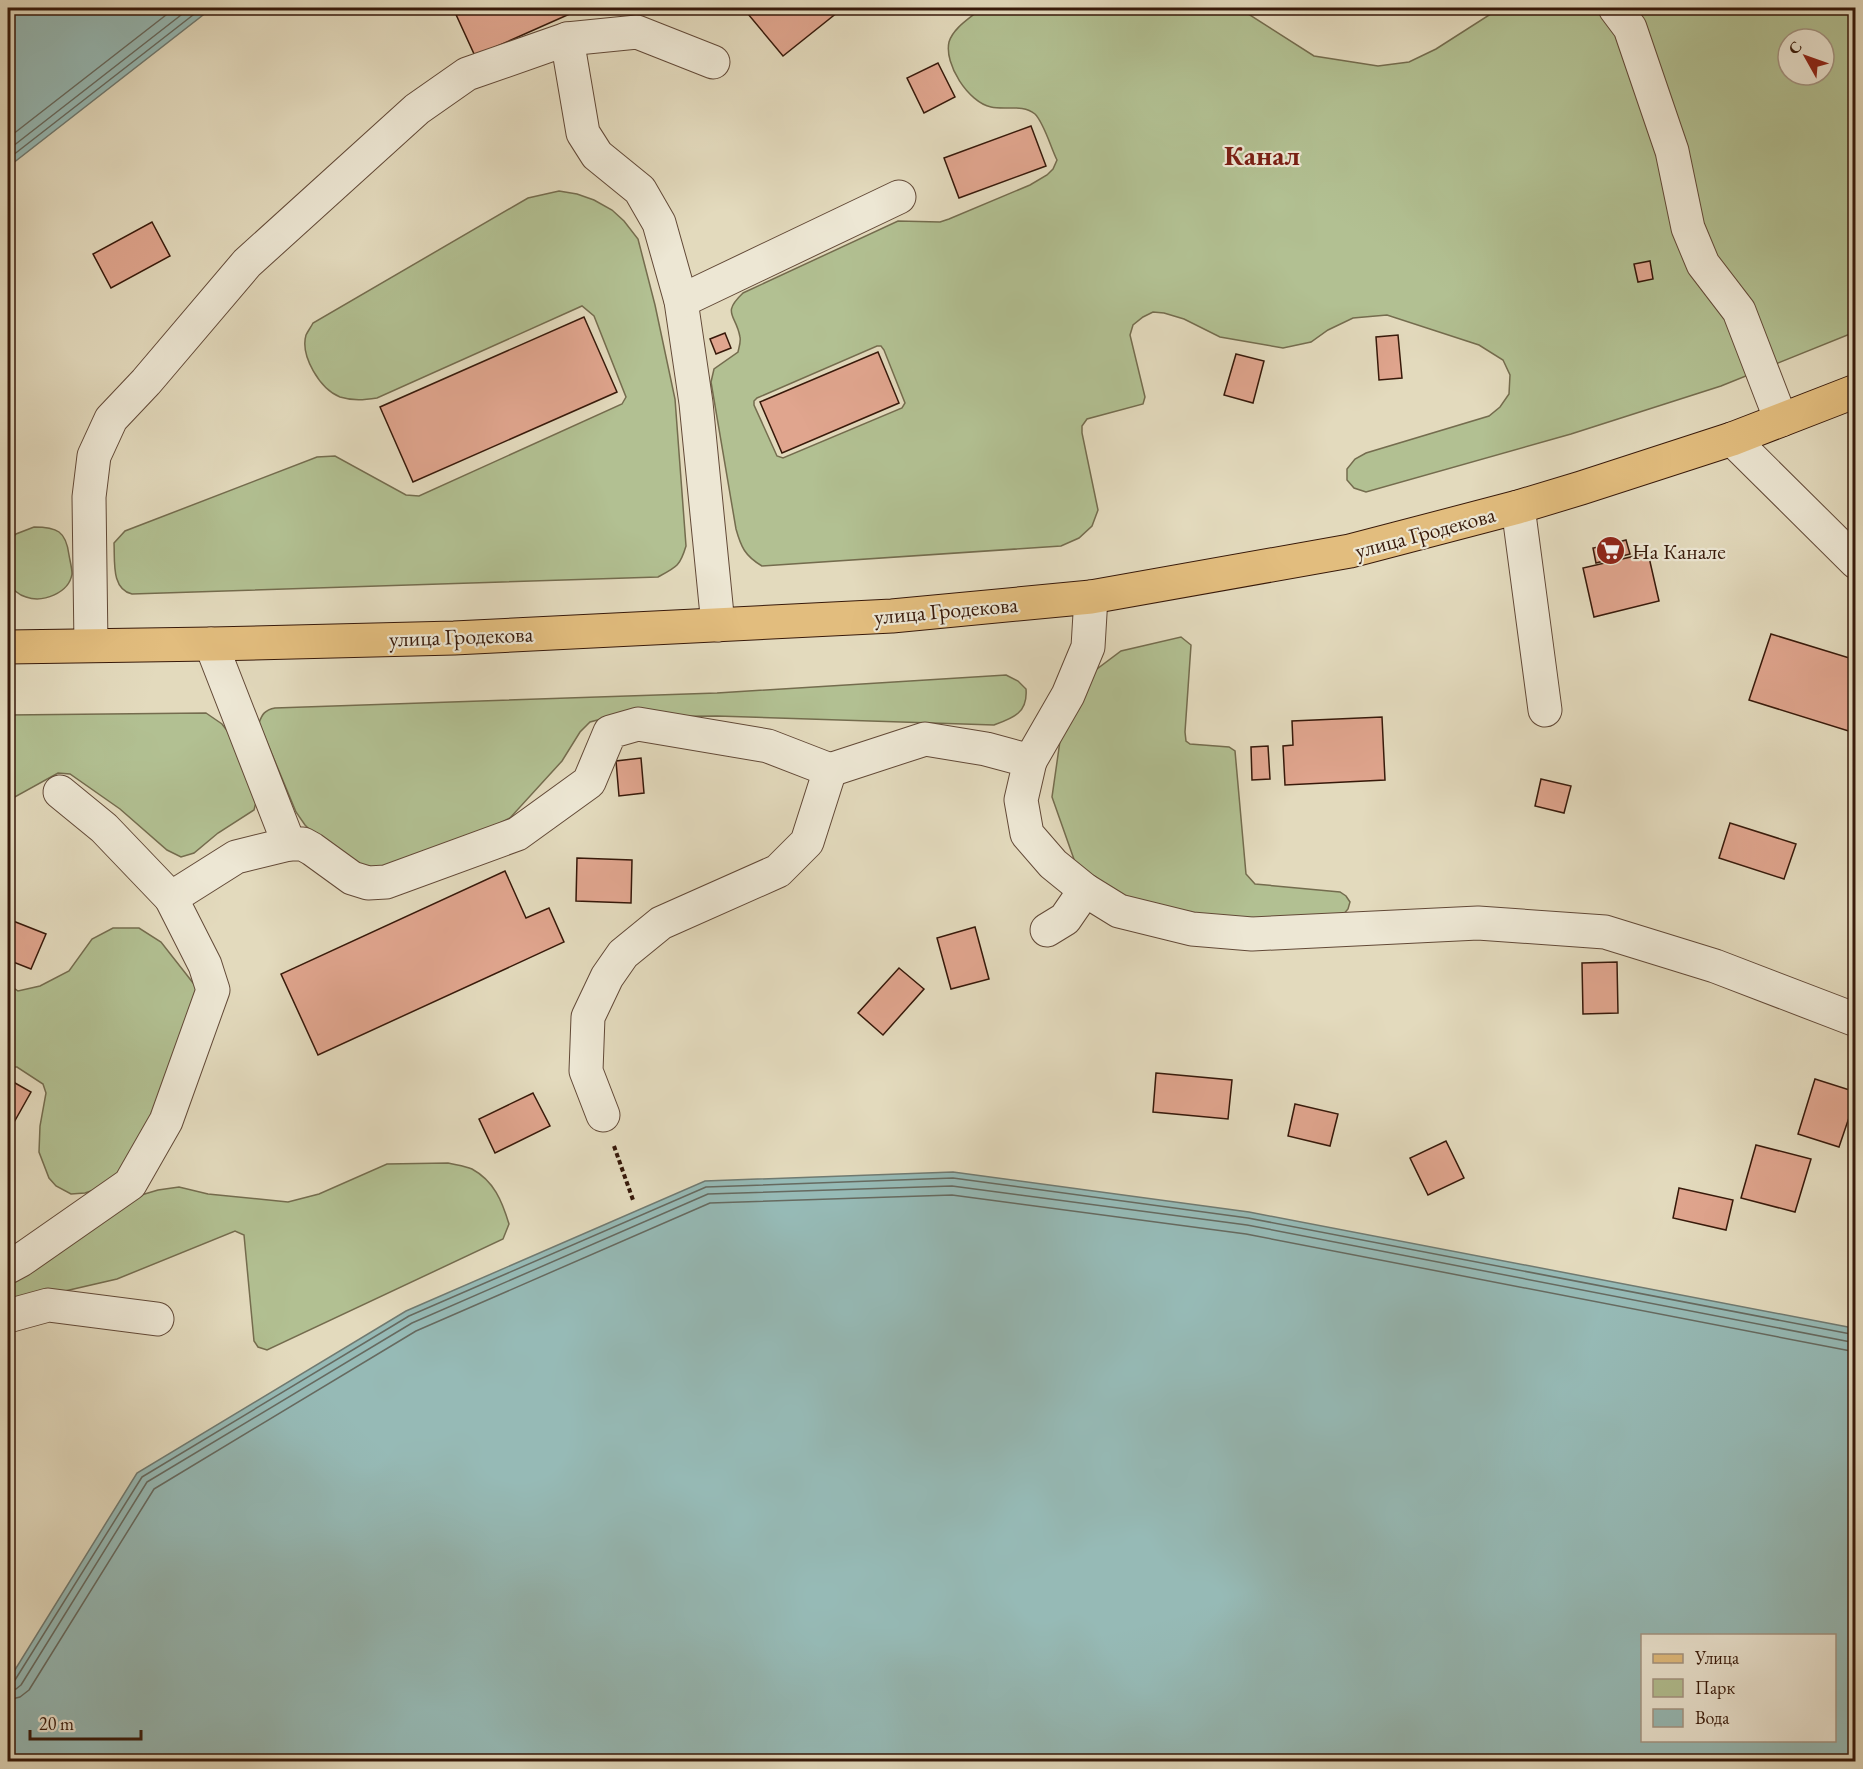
<svg xmlns="http://www.w3.org/2000/svg" width="1863" height="1769" viewBox="0 0 1863 1769" font-family="'EB Garamond',serif">
	<rect width="100%" height="100%" fill="#e3dabd"/>
	<filter id="stains"><feTurbulence type="fractalNoise" baseFrequency=".00333" numOctaves="4"/><feColorMatrix values="0 0 0 0 .2 0 0 0 0 .09 0 0 0 0 .02 0 0 0 .5 -.17"/></filter>
	<radialGradient id="worn" r=".72"><stop offset=".6" stop-color="#630" stop-opacity="0"/><stop offset="1" stop-color="#630" stop-opacity=".3"/></radialGradient>
	<g fill="#b2c092" stroke="#746c4e" stroke-width="1.5" fill-rule="evenodd">
		<path d="M978 8H1239L1314 56 1378 66 1409 62 1436 49 1500 8H1855V332L1721 386 1571 434 1366 492 1354 488 1347 480V469L1355 459 1366 453 1489 416 1500 407 1509 394 1510 375 1503 360 1479 345 1387 315 1353 318 1328 330 1311 342 1283 348 1220 337 1184 319 1164 313 1153 312 1143 317 1133 325 1130 335 1145 397 1143 404 1087 419 1082 426V433L1098 510 1092 526 1079 538 1061 546 762 566C745 556 741 547 736 529L711 382 714 369 738 352C739 347 741 342 740 337 736 314 721 314 743 293L898 221 940 222 949 219 1030 185 1047 175 1053 169 1057 160C1051 148 1044 123 1035 114 1023 104 1005 110 991 107 968 102 944 64 949 42 953 29 967 20 977 12ZM1788 39H1824V75H1788ZM877 346H881L884 350 905 403 902 408 783 458 777 456 754 405V401L757 398Z"/>
		<path d="M559 191 577 194 594 200 612 210 624 221 638 239 655 305 675 399 686 546C680 566 677 567 658 577L132 594C111 589 115 561 114 543L125 531 317 457 335 456 406 495 419 496 622 404 626 397 594 316 582 306 377 398C364 400 353 401 340 397 320 389 300 356 306 335 308 331 311 327 313 323L528 198Z"/>
		<path d="M34 527C57 527 66 531 69 555 70 561 72 568 72 574 69 593 43 603 26 597 18 595 13 589 8 583V542L16 534Z"/>
		<polygon points="1181,637 1191,645 1185,732 1186,741 1190,744 1229,747 1235,751 1246,874 1255,884 1340,892 1346,896 1350,902 1348,909 1342,916 1252,928 1126,904 1076,865 1052,797 1065,706 1081,681 1121,651"/>
		<path d="M1006 675 1018 681 1026 689C1028 713 1013 718 994 725L717 716 609 717 590 722 580 732 562 761 510 818 490 828 388 866 374 868 357 864 318 838 305 825 296 812 259 723C262 714 265 710 275 708L717 693Z"/>
		<polygon points="206,713 222,724 232,737 258,794 254,810 218,833 194,853 181,857 167,850 120,809 70,774 58,773 11,799 8,805 8,715"/>
		<polygon points="113,928 139,928 161,942 197,988 156,1118 115,1183 85,1193 71,1194 56,1186 49,1178 39,1152 40,1126 46,1093 43,1084 17,1067 8,1067 8,984 18,991 40,986 69,971 92,939"/>
		<path d="M448 1163C456 1165 465 1166 472 1169 494 1181 502 1201 509 1224L503 1239 267 1350 258 1347 254 1341 244 1235 235 1231 117 1279 52 1294 8 1307V1282L138 1196 158 1190 179 1187 208 1194 288 1202 319 1194 387 1164Z"/>
	</g>
	<g fill="#96bab6" stroke="#707a71" stroke-width="1.5" fill-rule="evenodd">
		<polygon points="8,8 212,8 8,167"/>
		<path d="M953 1172 1249 1212 1848 1327 1855 1330V1761H8V1681L137 1473 406 1311 705 1181ZM1642 1636H1834V1740H1642Z"/>
	</g>
	<g fill="none" stroke-linecap="round" stroke-linejoin="round">
		<g stroke="#666a60" stroke-width="1.5">
			<polyline points="8,138 175,8"/>
			<polyline points="8,150 190,8"/>
			<polyline points="8,159 202,8"/>
			<polyline points="8,1683 12,1683 15,1680 142,1477 409,1316 706,1187 953,1178 1248,1218 1856,1335"/>
			<polyline points="8,1691 16,1689 21,1685 147,1482 412,1323 708,1194 952,1186 1247,1225 1856,1343"/>
			<polyline points="8,1700 20,1697 29,1690 154,1489 416,1331 710,1203 952,1195 1246,1234 1856,1352"/>
		</g>
	</g>
	<g fill="#e0a58e" stroke="#37190a" stroke-width="1.5">
		<polygon points="453,8 581,8 581,9 475,56"/>
		<polygon points="743,8 843,8 783,56"/>
		<polygon points="938,63 955,97 924,113 907,78"/>
		<polygon points="1031,126 1046,166 959,198 944,158"/>
		<polygon points="152,222 170,256 111,288 93,254"/>
		<polygon points="1650,261 1653,279 1638,282 1634,264"/>
		<polygon points="584,317 617,392 413,482 380,407"/>
		<polygon points="725,333 731,348 716,354 710,339"/>
		<polygon points="1398,335 1402,378 1379,380 1376,337"/>
		<polygon points="878,352 899,403 782,453 760,402"/>
		<polygon points="1236,354 1264,361 1253,403 1224,395"/>
		<polygon points="1614,540 1615,543 1626,540 1630,554 1596,563 1593,548 1604,546 1604,542"/>
		<polygon points="1648,553 1659,601 1594,617 1583,568"/>
		<polygon points="1771,634 1856,660 1855,733 1749,700"/>
		<polygon points="1382,717 1385,780 1285,785 1283,746 1293,745 1292,721"/>
		<polygon points="1268,746 1270,779 1252,780 1251,747"/>
		<polygon points="641,758 644,793 619,796 616,761"/>
		<polygon points="1541,779 1571,786 1564,813 1535,806"/>
		<polygon points="1730,823 1796,844 1784,879 1719,858"/>
		<polygon points="577,858 632,860 631,903 576,901"/>
		<polygon points="505,871 526,918 549,908 564,942 318,1055 281,974"/>
		<polygon points="8,919 46,934 31,969 8,960"/>
		<polygon points="975,927 989,979 951,989 937,938"/>
		<polygon points="1617,962 1618,1013 1583,1014 1582,963"/>
		<polygon points="899,968 924,989 883,1035 858,1013"/>
		<polygon points="1156,1073 1232,1080 1228,1119 1153,1112"/>
		<polygon points="8,1079 31,1092 8,1133"/>
		<polygon points="1815,1079 1856,1092 1856,1097 1839,1147 1798,1134"/>
		<polygon points="533,1093 550,1126 495,1153 479,1119"/>
		<polygon points="1295,1104 1338,1114 1330,1146 1288,1136"/>
		<polygon points="1446,1141 1464,1178 1428,1195 1410,1158"/>
		<polygon points="1756,1145 1811,1159 1795,1212 1741,1198"/>
		<polygon points="1679,1188 1733,1200 1726,1230 1673,1218"/>
	</g>
	<g fill="none" stroke-linecap="round" stroke-linejoin="round">
		<defs>
			<g id="minor">
				<polyline points="1615,8 1630,28 1672,151 1688,228 1703,264 1739,311 1781,420"/>
				<polyline points="567,39 583,133 597,155 640,190 659,223 681,301 696,403 718,625"/>
				<polyline points="681,301 899,197"/>
				<polyline points="1732,439 1856,562"/>
				<polyline points="1518,507 1545,710"/>
				<polyline points="91,645 89,497 94,456 111,419 146,382 247,263 417,109 467,74 567,39 637,32 713,62"/>
				<polyline points="1030,761 1068,695 1088,647 1091,597"/>
				<polyline points="60,792 104,828 171,898"/>
				<polyline points="289,844 303,844 312,849 352,878 368,883 386,882 517,834 589,782 610,732 638,724 768,746 830,770 925,739 986,749 1030,761 1021,800 1027,834 1053,864 1085,890 1119,911 1192,929 1252,934 1478,923 1605,932 1715,966 1856,1020"/>
				<polyline points="1047,930 1065,919 1085,890"/>
				<polyline points="603,1115 586,1071 588,1017 607,977 623,954 661,923 778,871 807,842 830,770"/>
				<polyline points="8,1267 21,1260 130,1184 166,1121 213,990 205,965 171,898 236,857 289,844 211,644"/>
				<polyline points="8,1316 48,1305 157,1319"/>
			</g>
			<polyline id="major" points="8,647 211,644 454,638 892,616 1091,597 1350,551 1518,507 1581,488 1732,439 1856,391"/>
		</defs>
		<use href="#minor" stroke="#624937" stroke-width="35"/>
		<use href="#major" stroke="#37190a" stroke-width="35"/>
		<polyline stroke="#37190a" stroke-width="4" stroke-dasharray="4.5 3" stroke-linecap="butt" points="614,1146 633,1200"/>
		<use href="#minor" stroke="#ede7d4" stroke-width="33"/>
		<use href="#major" stroke="#e2bd7e" stroke-width="33"/>
	</g>
	<defs>
		<symbol id="supermarket-disc" viewBox="-11 -11 22 22"><circle r="9.5" fill="#8f2418" stroke="#ede7d4"/><path d="M-6-5.5h2.5l.6 2H6L4.5 2H-2.5L-4.4-4H-6ZM-1.5 3.2a1.3 1.3 0 1 0 .1 0ZM3 3.2a1.3 1.3 0 1 0 .1 0Z" fill="#fff"/></symbol>
	</defs>
	<g fill-rule="evenodd">
		<use href="#supermarket-disc" x="1594" y="534" width="33" height="33"/>
	</g>
	<g text-anchor="middle" stroke-width="4.5" stroke-linejoin="round" paint-order="stroke">
		<g font-size="22" fill="#37190a" stroke="#ede7d4">
			<text transform="translate(1425 532) rotate(-15)" y="8">улица Гродекова</text>
			<text transform="translate(946 610) rotate(-5)" y="8">улица Гродекова</text>
			<text transform="translate(461 636) rotate(-2)" y="8">улица Гродекова</text>
		</g>
		<g font-size="22" fill="#37190a" stroke="#ede7d4" text-anchor="start">
			<text x="1632" y="559">На Канале</text>
		</g>
		<g font-size="28" font-weight="bold" fill="#7a1f14" stroke="#ede7d4">
			<text x="1262" y="165">Канал</text>
		</g>
	</g>
	<rect width="1863" height="1769" fill="none" stroke="#e3dabd" stroke-width="30"/>
	<rect x="9" y="9" width="1845" height="1751" fill="none" stroke="#37190a" stroke-width="3"/>
	<rect x="15" y="15" width="1833" height="1739" fill="none" stroke="#37190a" stroke-width="1.5"/>
	<rect x="1641" y="1634" width="195" height="108" fill="#ede7d4" stroke="#a49583" stroke-width="1.5"/>
	<rect x="1653" y="1654" width="30" height="9" fill="#e2bd7e" stroke="#a49583" stroke-width="1.5"/>
	<text x="1695" y="1664" font-size="18" fill="#37190a">Улица</text>
	<rect x="1653" y="1679" width="30" height="18" fill="#b2c092" stroke="#a49583" stroke-width="1.5"/>
	<text x="1695" y="1694" font-size="18" fill="#37190a">Парк</text>
	<rect x="1653" y="1709" width="30" height="18" fill="#96bab6" stroke="#a49583" stroke-width="1.5"/>
	<text x="1695" y="1724" font-size="18" fill="#37190a">Вода</text>
	<g transform="translate(1806 57) rotate(310)"><circle r="28" fill="#ede7d4" stroke="#a49583" stroke-width="1.5"/>
	<path d="M0-4.5L10 22L0 15L-10 22Z" fill="#8f2418"/>
	<text y="-9" font-size="16" font-weight="bold" text-anchor="middle" fill="#37190a">С</text>
	</g>
	<path d="M30 1730v9h111v-9" fill="none" stroke="#37190a" stroke-width="3"/>
	<text x="39" y="1730" font-size="18" fill="#37190a" stroke="#ede7d4" stroke-width="4.5" paint-order="stroke">20 m</text>
	<rect width="100%" height="100%" filter="url(#stains)"/>
	<rect width="100%" height="100%" fill="url(#worn)"/>
</svg>
